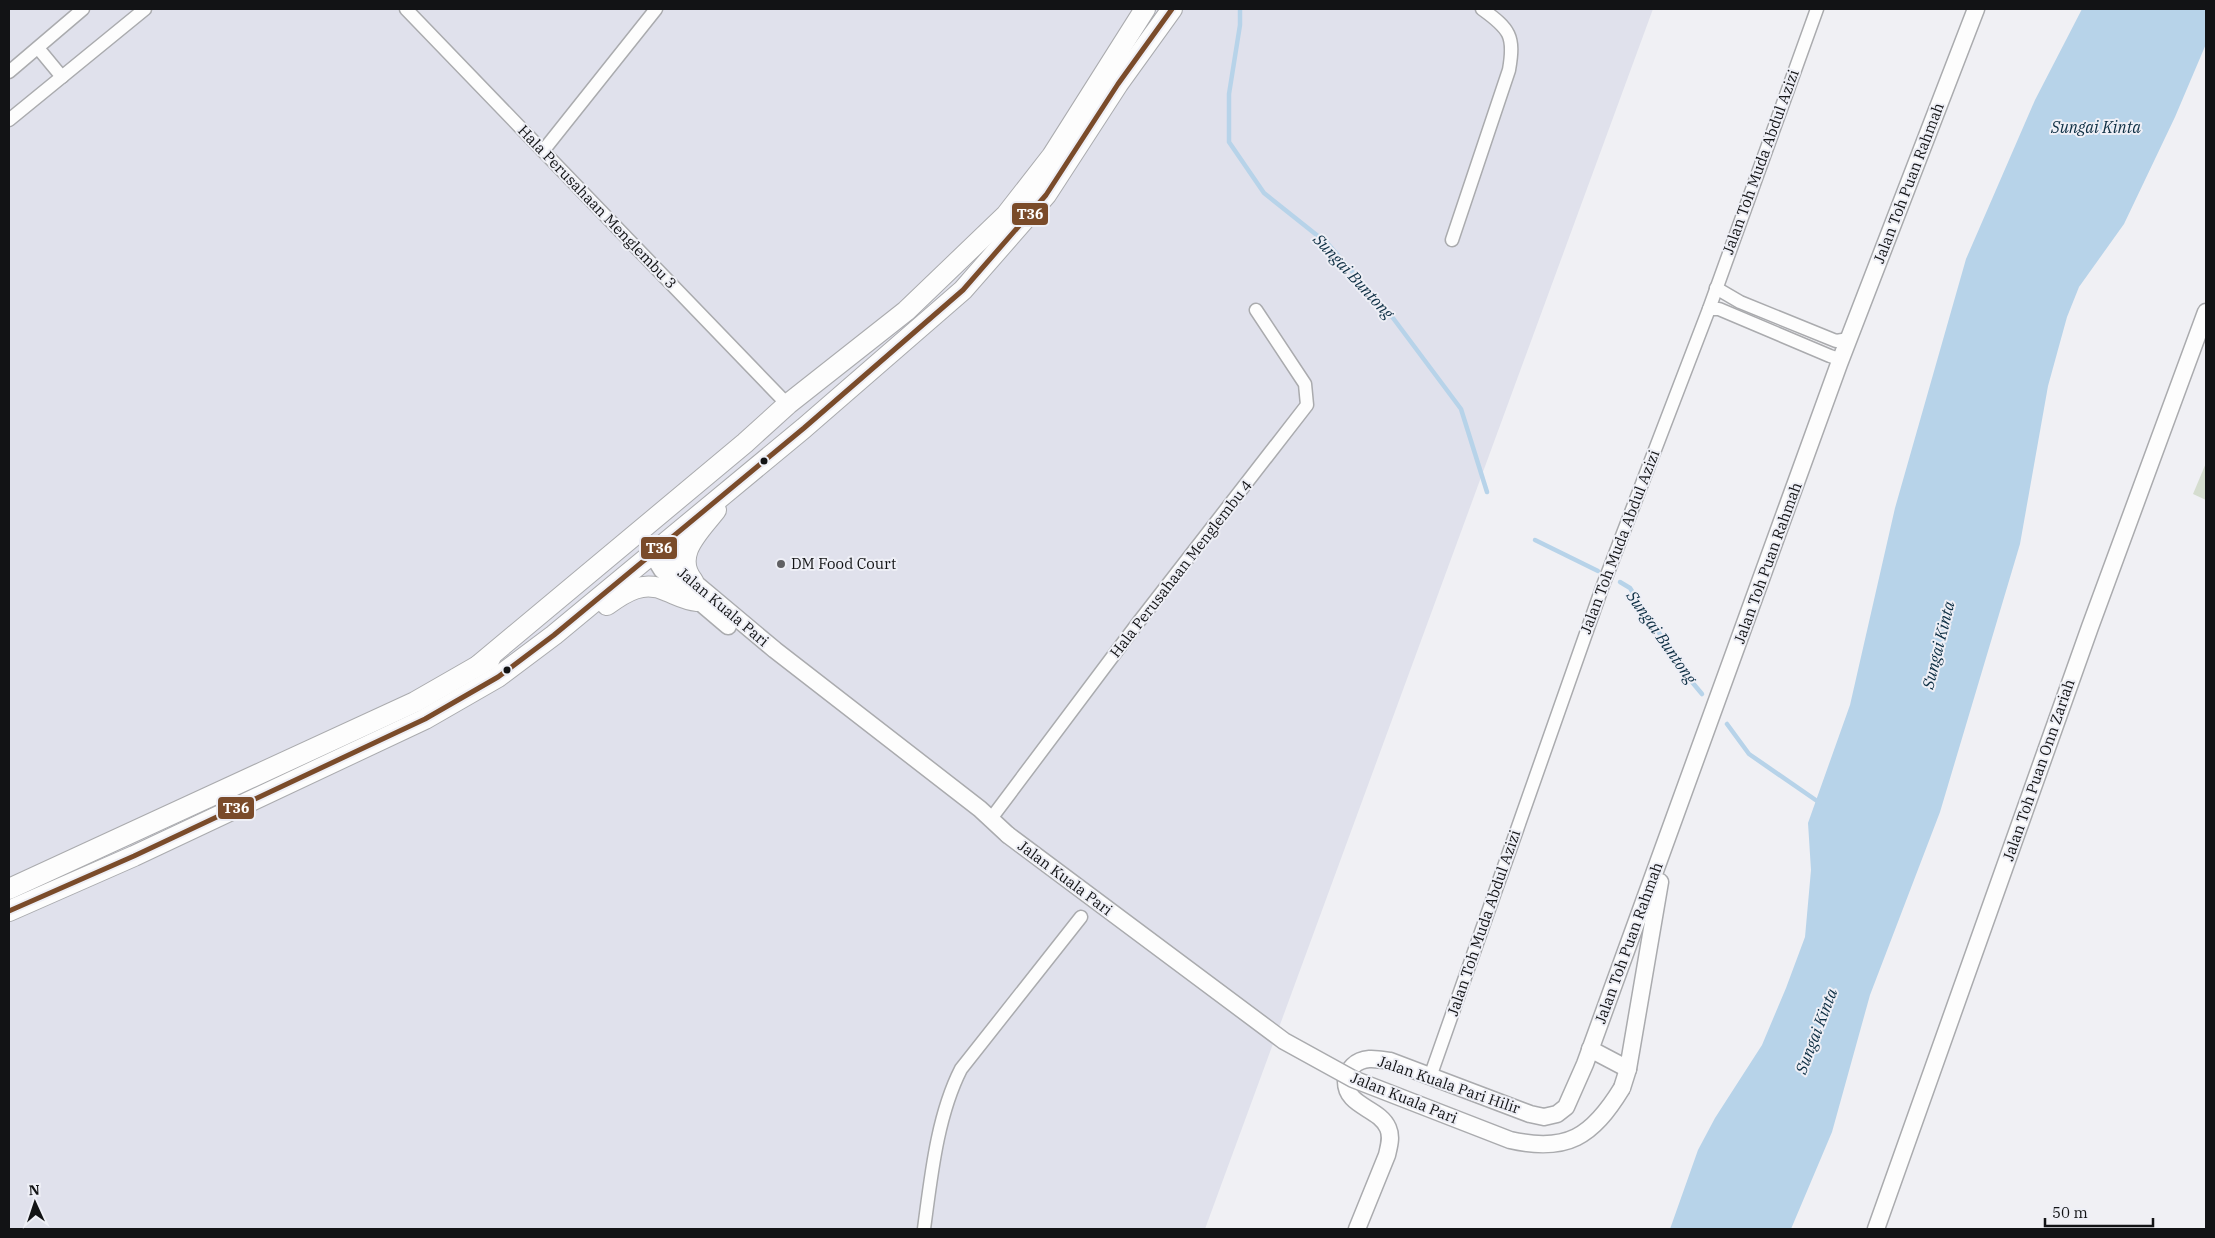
<svg xmlns="http://www.w3.org/2000/svg" width="2215" height="1238" viewBox="0 0 2215 1238" font-family="'IBM Plex Serif',serif">
	<rect width="100%" height="100%" fill="#f0f0f4"/>
	<polygon fill="#e0e1ec" points="9,9 1653,9 1205,1229 9,1229"/>
	<polygon fill="#d5ddcf" points="2206,463 2206,500 2193,494"/>
	<polygon fill="#b7d3e9" points="2082,9 2206,9 2206,44 2175,117 2124,224 2079,287 2067,317 2048,386 2020,544 1940,812 1870,995 1832,1132 1791,1229 1670,1229 1698,1150 1715,1118 1762,1045 1786,988 1805,937 1811,870 1808,823 1850,705 1895,508 1966,259 2035,100"/>
	<g fill="none" stroke-linecap="round" stroke-linejoin="round">
		<g stroke="#b7d3e9" stroke-width="4.5">
			<polyline points="1240,9 1240,25 1229,94 1229,142 1264,193 1328,244 1393,318 1461,409 1487,492"/>
			<polyline points="1535,540 1598,571"/>
			<polyline points="1620,582 1630,588 1687,676 1702,694"/>
			<polyline points="1727,724 1749,754 1820,803"/>
		</g>
		<defs>
			<g id="minor">
				<polyline points="406,9 787,404"/>
				<polyline points="38,48 62,77"/>
				<polyline points="9,72 83,9"/>
				<polyline points="9,120 145,9"/>
				<polyline points="543,151 656,9"/>
				<path d="M1452 240 1509 70C1515 36 1510 29 1482 9"/>
				<polyline points="1716,288 1740,302 1836,341 1849,339"/>
				<polyline points="1709,309 1719,309 1830,356 1836,358 1839,364"/>
				<polyline points="990,820 1137,624 1307,405 1305,384 1256,310"/>
				<polyline points="1430,1077 1602,588 1709,309 1817,9"/>
				<path d="M924 1229C931 1177 937 1116 961 1069L1081 917"/>
			</g>
			<g id="tertiary">
				<polyline points="652,554 670,562 775,650 980,809 1008,835"/>
				<polyline points="652,554 662,570 728,626"/>
				<polyline points="1590,1049 1628,1069"/>
				<polyline points="1622,1088 1628,1069 1660,882"/>
				<path d="M1357 1229 1387 1155C1389 1146 1392 1137 1388 1128 1379 1107 1345 1107 1346 1080 1347 1075 1349 1070 1353 1066 1363 1056 1377 1059 1390 1061L1530 1114 1544 1117 1557 1114 1566 1107 1585 1064 1839 364 1976 9"/>
				<polyline points="1876,1229 2090,627 2206,312"/>
			</g>
			<g id="primary">
				<path d="M693 581C672 555 700 531 716 510"/>
				<path d="M607 605C626 591 644 580 667 591 677 595 686 600 697 601"/>
				<polyline points="479,665 745,443 788,404 906,311 1006,215 1052,156 1145,9"/>
				<polyline points="9,889 415,702 490,659"/>
				<polyline points="9,911 134,856 425,719 498,677 554,635 804,428 963,290 1046,195 1118,84 1172,9"/>
			</g>
		</defs>
		<use href="#minor" stroke="#aaabae" stroke-width="15"/>
		<use href="#tertiary" stroke="#aaabae" stroke-width="19"/>
		<use href="#primary" stroke="#aaabae" stroke-width="22"/>
		<use href="#minor" stroke="#fdfdfd" stroke-width="12"/>
		<use href="#tertiary" stroke="#fdfdfd" stroke-width="16"/>
		<use href="#primary" stroke="#fdfdfd" stroke-width="20"/>
		<defs>
			<path id="tertiary-bridge" d="M1008 835 1284 1041 1353 1079 1510 1140C1567 1153 1592 1137 1622 1088"/>
		</defs>
		<use href="#tertiary-bridge" stroke="#aaabae" stroke-width="19" stroke-linecap="butt"/>
		<use href="#tertiary-bridge" stroke="#fdfdfd" stroke-width="16"/>
		<defs>
			<polyline id="bus-1" points="9,911 134,856 425,719 498,677 554,635 804,428 963,290 1046,195 1118,84 1172,9"/>
		</defs>
		<use href="#bus-1" stroke="#eeeff6" stroke-width="9"/>
		<use href="#bus-1" stroke="#7a4b2a" stroke-width="5"/>
	</g>
	<g fill="#121315" stroke="#eeeff6" stroke-width="2">
		<circle cx="764" cy="461" r="4.5"/>
		<circle cx="507" cy="670" r="4.5"/>
	</g>
	<circle fill="#606063" stroke="#eeeff6" stroke-width="2" cx="781" cy="564" r="5"/>
	<g text-anchor="middle" stroke-width="4" stroke-linejoin="round" paint-order="stroke">
		<g font-size="15" fill="#121315" stroke="#eeeff6">
			<text transform="translate(1761 162) rotate(-70)" y="5">Jalan Toh Muda Abdul Azizi</text>
			<text transform="translate(1909 183) rotate(-69)" y="5">Jalan Toh Puan Rahmah</text>
			<text transform="translate(597 207) rotate(46)" y="5">Hala Perusahaan Menglembu 3</text>
			<text transform="translate(1620 542) rotate(-69)" y="5">Jalan Toh Muda Abdul Azizi</text>
			<text transform="translate(1768 563) rotate(-70)" y="5">Jalan Toh Puan Rahmah</text>
			<text transform="translate(1181 569) rotate(-52)" y="5">Hala Perusahaan Menglembu 4</text>
			<text transform="translate(723 607) rotate(40)" y="5">Jalan Kuala Pari</text>
			<text transform="translate(2039 770) rotate(-71)" y="5">Jalan Toh Puan Onn Zariah</text>
			<text transform="translate(1065 878) rotate(37)" y="5">Jalan Kuala Pari</text>
			<text transform="translate(1484 923) rotate(-71)" y="5">Jalan Toh Muda Abdul Azizi</text>
			<text transform="translate(1629 943) rotate(-70)" y="5">Jalan Toh Puan Rahmah</text>
			<text transform="translate(1449 1085) rotate(19)" y="5">Jalan Kuala Pari Hilir</text>
			<text transform="translate(1404 1098) rotate(22)" y="5">Jalan Kuala Pari</text>
		</g>
		<g font-size="15" fill="#121315" stroke="#eeeff6" text-anchor="start">
			<text x="791" y="569">DM Food Court</text>
		</g>
		<g font-size="16" font-style="italic" fill="#0c2d42" stroke="#eeeff6">
			<text x="2096" y="133">Sungai Kinta</text>
			<text transform="translate(1354 276) rotate(47)" y="6">Sungai Buntong</text>
			<text transform="translate(1662 637) rotate(55)" y="6">Sungai Buntong</text>
			<text transform="translate(1938 645) rotate(-76)" y="6">Sungai Kinta</text>
			<text transform="translate(1816 1031) rotate(-69)" y="6">Sungai Kinta</text>
		</g>
	</g>
	<g stroke="#eeeff6" stroke-width="2">
		<rect x="1011" y="202" width="38" height="24" rx="5" fill="#7a4b2a"/>
		<rect x="640" y="536" width="38" height="24" rx="5" fill="#7a4b2a"/>
		<rect x="217" y="796" width="38" height="24" rx="5" fill="#7a4b2a"/>
	</g>
	<g font-size="14" text-anchor="middle" font-weight="bold" fill="#fff">
		<text x="1030" y="219">T36</text>
		<text x="659" y="553">T36</text>
		<text x="236" y="813">T36</text>
	</g>
	<rect width="2215" height="1238" fill="none" stroke="#121315" stroke-width="20"/>
	<g transform="translate(35 1203) rotate(357)" stroke="#eeeff6" stroke-width="4" paint-order="stroke">
	<path d="M0-4L9 19L0 12L-9 19Z" fill="#121315"/>
	<text y="-8" font-size="14" font-weight="bold" text-anchor="middle" fill="#121315">N</text>
	</g>
	<path d="M2045 1218v8h108v-8" fill="none" stroke="#121315" stroke-width="2.5"/>
	<text x="2052" y="1218" font-size="15" fill="#121315" stroke="#eeeff6" stroke-width="4" paint-order="stroke">50 m</text>
</svg>
